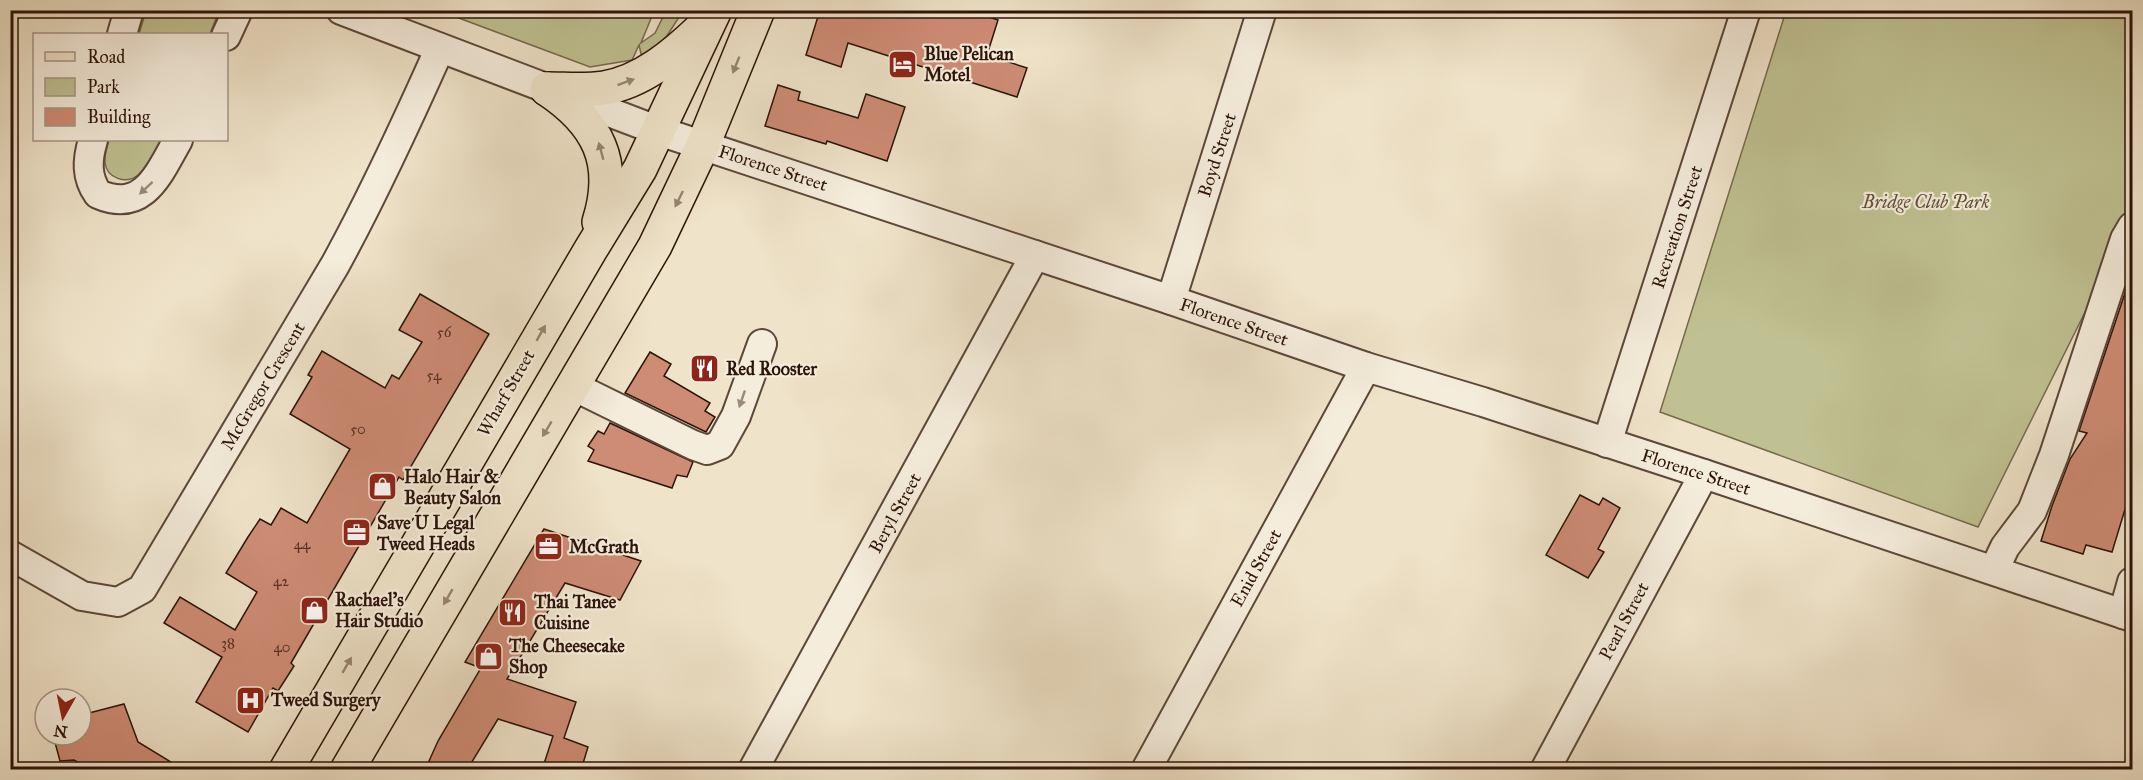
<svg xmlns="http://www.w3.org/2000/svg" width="2143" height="780" viewBox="0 0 2143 780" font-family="'IM FELL Great Primer',serif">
	<rect width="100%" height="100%" fill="#efe3c9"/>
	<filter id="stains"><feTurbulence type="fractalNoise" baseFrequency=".00333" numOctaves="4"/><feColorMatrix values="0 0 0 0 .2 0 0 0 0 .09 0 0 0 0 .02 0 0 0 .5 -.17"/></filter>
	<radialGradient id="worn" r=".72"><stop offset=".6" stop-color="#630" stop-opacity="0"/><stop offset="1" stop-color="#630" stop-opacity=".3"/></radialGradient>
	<g fill="#c0c192" stroke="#766a4c" stroke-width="1.5">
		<polygon points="146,11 146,10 219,11 210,34 139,34"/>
		<polygon points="440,11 654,11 641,43 655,33 666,11 683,11 663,42 643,62 639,45 632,60 590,67"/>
		<polygon points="1786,11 2132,11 2132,218 1978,527 1660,412"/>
		<path d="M109 140H161C155 151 148 167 138 175 126 185 107 178 105 163 104 155 107 147 109 140Z"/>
	</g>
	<g fill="#ce8c75" stroke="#2c1307" stroke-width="1.5">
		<polygon points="820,10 969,10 998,20 987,55 1027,68 1017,97 848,43 841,67 806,55"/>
		<polygon points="778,85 800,92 798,100 858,118 866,94 905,107 887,161 827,141 826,144 765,126"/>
		<polygon points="2133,269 2133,483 2112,552 2086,545 2083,554 2041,541 2052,506 2070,459 2087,433 2079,431"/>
		<polygon points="420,294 489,334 403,480 399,477 291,663 294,666 278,691 273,688 248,732 196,702 222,657 164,623 180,597 235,630 257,592 226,573 248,537 260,519 271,525 281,508 307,523 350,449 290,414 312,377 308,375 322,351 385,388 392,375 399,379 422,342 399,330"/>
		<polygon points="650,352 671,364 664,376 710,403 705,411 715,417 706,432 625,393"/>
		<polygon points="610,423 693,462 687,477 677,475 672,488 588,461 594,450 588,446 598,431 604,434"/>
		<polygon points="1580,495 1599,505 1603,498 1620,508 1598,549 1604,552 1588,578 1546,555"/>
		<polygon points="544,529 641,561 620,600 565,583 507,679 576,702 564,738 588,747 581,770 542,770 553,736 498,719 467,770 425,770 438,741 481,668 465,662"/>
		<polygon points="124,704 138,742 184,770 91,770 74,760 60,761 53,735 81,735 81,715"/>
	</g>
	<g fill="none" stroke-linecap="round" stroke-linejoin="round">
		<defs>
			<g id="minor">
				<polyline points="341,10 659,131 1171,300 1366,367 1483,402 1704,474 2132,617"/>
				<polyline points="122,34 129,10"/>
				<polyline points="226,36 238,10"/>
				<path d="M93 140C87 160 86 177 98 194 144 214 159 173 178 140"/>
				<polyline points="1171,300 1262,10"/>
				<polyline points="573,386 693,445 707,450 720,445 736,416 762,344"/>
				<polyline points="1607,443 1746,10"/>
				<path d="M10 555 82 596 118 602 142 589 335 265C374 194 407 122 440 48"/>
				<polyline points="1994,570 2005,547 2032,511 2054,455 2125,239 2132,227"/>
				<polyline points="2123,614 2132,582"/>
				<polyline points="753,770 1035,255"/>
				<polyline points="1146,770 1366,367"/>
				<polyline points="1545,770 1704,474"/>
			</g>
			<g id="major">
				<path d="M547 89C566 89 585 91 604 88 642 82 675 54 702 28"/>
				<path d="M547 89C598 123 618 162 599 222"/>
				<polyline points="286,770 591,249 640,169 715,10"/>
				<polyline points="347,770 655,246 703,145 758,10"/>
			</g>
		</defs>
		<use href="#minor" stroke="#5d4738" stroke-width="32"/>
		<use href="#major" stroke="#2c1307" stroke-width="36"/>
		<use href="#minor" stroke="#f5eddc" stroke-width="28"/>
		<use href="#major" stroke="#efe3c9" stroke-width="33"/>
	</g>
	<defs><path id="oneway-solid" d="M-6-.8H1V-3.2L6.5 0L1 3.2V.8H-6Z" transform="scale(1.5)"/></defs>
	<g fill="#978572">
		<use href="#oneway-solid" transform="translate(736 65) rotate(112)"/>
		<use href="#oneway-solid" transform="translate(626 82) rotate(-20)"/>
		<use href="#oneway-solid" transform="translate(601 151) rotate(-105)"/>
		<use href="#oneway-solid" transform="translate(679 199) rotate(116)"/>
		<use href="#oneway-solid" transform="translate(541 333) rotate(-60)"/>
		<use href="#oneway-solid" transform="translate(547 429) rotate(121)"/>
		<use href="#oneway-solid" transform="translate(448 597) rotate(120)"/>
		<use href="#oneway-solid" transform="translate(347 665) rotate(-60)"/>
	</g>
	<g fill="#9b8b7c">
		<use href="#oneway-solid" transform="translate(146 188) rotate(137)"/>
		<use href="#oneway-solid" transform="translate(742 399) rotate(109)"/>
	</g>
	<defs>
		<symbol id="hotel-square" viewBox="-11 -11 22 22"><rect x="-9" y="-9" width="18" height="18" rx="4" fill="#8f2418" stroke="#f5eddc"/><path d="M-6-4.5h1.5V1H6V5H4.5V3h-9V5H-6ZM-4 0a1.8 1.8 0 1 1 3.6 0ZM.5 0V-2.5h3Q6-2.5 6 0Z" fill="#fff"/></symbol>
		<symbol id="restaurant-square" viewBox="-11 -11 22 22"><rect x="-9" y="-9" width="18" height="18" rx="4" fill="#8f2418" stroke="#f5eddc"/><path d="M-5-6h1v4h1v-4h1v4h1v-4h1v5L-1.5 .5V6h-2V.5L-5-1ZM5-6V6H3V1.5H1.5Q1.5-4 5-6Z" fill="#fff"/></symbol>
		<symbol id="shop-square" viewBox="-11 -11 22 22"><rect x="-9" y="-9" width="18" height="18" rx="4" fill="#8f2418" stroke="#f5eddc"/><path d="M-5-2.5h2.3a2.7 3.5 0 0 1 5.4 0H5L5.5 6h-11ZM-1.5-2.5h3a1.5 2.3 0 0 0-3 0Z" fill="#fff"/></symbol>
		<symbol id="office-square" viewBox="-11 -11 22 22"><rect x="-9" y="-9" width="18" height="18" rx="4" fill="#8f2418" stroke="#f5eddc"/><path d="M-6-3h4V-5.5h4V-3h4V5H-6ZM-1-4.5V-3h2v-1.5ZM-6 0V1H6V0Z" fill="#fff"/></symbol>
		<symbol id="hospital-square" viewBox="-11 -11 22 22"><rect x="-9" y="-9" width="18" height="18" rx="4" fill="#8f2418" stroke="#f5eddc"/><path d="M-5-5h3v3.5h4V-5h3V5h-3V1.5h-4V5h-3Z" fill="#fff"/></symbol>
	</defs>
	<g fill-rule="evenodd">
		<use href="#hotel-square" x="886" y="48" width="33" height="33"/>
		<use href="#restaurant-square" x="688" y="352" width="33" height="33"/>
		<use href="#shop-square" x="366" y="470" width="33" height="33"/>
		<use href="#office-square" x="340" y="516" width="33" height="33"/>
		<use href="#office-square" x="532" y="530" width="33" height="33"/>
		<use href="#shop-square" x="298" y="594" width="33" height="33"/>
		<use href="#restaurant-square" x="496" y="596" width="33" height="33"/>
		<use href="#shop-square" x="472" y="640" width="33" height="33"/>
		<use href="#hospital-square" x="234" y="684" width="33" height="33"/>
	</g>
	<g text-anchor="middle" stroke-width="4.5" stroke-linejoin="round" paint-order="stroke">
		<g font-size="15" fill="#543122">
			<text x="444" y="337">56</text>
			<text x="434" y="380">54</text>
			<text x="358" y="434">50</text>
			<text x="302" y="549">44</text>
			<text x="281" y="586">42</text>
			<text x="228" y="648">38</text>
			<text x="282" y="652">40</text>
		</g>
		<g font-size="18" font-weight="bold" fill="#2c1307" stroke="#f5eddc" text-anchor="start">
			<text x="924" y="60">Blue Pelican<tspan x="924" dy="21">Motel</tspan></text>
			<text x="726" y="375">Red Rooster</text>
			<text x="404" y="483">Halo Hair &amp;<tspan x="404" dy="21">Beauty Salon</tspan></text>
			<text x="377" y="529">Save U Legal<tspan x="377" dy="21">Tweed Heads</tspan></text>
			<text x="569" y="553">McGrath</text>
			<text x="335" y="606">Rachael's<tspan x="335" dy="21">Hair Studio</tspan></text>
			<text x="534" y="608">Thai Tanee<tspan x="534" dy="21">Cuisine</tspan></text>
			<text x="509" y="652">The Cheesecake<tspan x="509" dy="21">Shop</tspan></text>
			<text x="271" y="706">Tweed Surgery</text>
		</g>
		<g font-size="18" fill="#2c1307" stroke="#f5eddc">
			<text transform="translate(1217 155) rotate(-72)" y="6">Boyd Street</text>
			<text transform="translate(773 168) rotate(18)" y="6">Florence Street</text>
			<text transform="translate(1677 227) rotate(-72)" y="6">Recreation Street</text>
			<text transform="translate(1234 322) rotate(19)" y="6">Florence Street</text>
			<text transform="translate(263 386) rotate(-59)" y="6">McGregor Crescent</text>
			<text transform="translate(506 393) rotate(-60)" y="6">Wharf Street</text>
			<text transform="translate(1696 472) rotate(18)" y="6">Florence Street</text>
			<text transform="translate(895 513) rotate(-61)" y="6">Beryl Street</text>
			<text transform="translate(1256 568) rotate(-61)" y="6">Enid Street</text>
			<text transform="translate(1624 621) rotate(-62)" y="6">Pearl Street</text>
		</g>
		<g font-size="18" font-style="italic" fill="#605038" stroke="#f5eddc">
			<text x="1926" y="208">Bridge Club Park</text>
		</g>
	</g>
	<rect width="2143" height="780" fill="none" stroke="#efe3c9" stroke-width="36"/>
	<rect x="12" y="12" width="2119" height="756" fill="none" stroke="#2c1307" stroke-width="3"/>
	<rect x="18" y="18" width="2107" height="744" fill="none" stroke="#2c1307" stroke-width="1.5"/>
	<rect x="33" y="33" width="195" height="108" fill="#f5eddc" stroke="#a59687" stroke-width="1.5"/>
	<rect x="45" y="52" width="30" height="9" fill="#efe3c9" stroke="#a59687" stroke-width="1.5"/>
	<text x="87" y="63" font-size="18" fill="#2c1307">Road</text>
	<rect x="45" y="78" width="30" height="18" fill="#c0c192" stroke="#a59687" stroke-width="1.5"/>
	<text x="87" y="93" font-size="18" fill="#2c1307">Park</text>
	<rect x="45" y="108" width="30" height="18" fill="#ce8c75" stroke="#a59687" stroke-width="1.5"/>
	<text x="87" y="123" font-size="18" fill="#2c1307">Building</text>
	<g transform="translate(63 717) rotate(189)"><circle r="28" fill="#f5eddc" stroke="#a59687" stroke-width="1.5"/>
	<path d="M0-4.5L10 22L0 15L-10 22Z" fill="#8f2418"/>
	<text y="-9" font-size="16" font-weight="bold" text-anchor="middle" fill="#2c1307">N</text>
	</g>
	<rect width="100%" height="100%" filter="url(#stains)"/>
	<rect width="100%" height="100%" fill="url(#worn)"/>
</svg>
